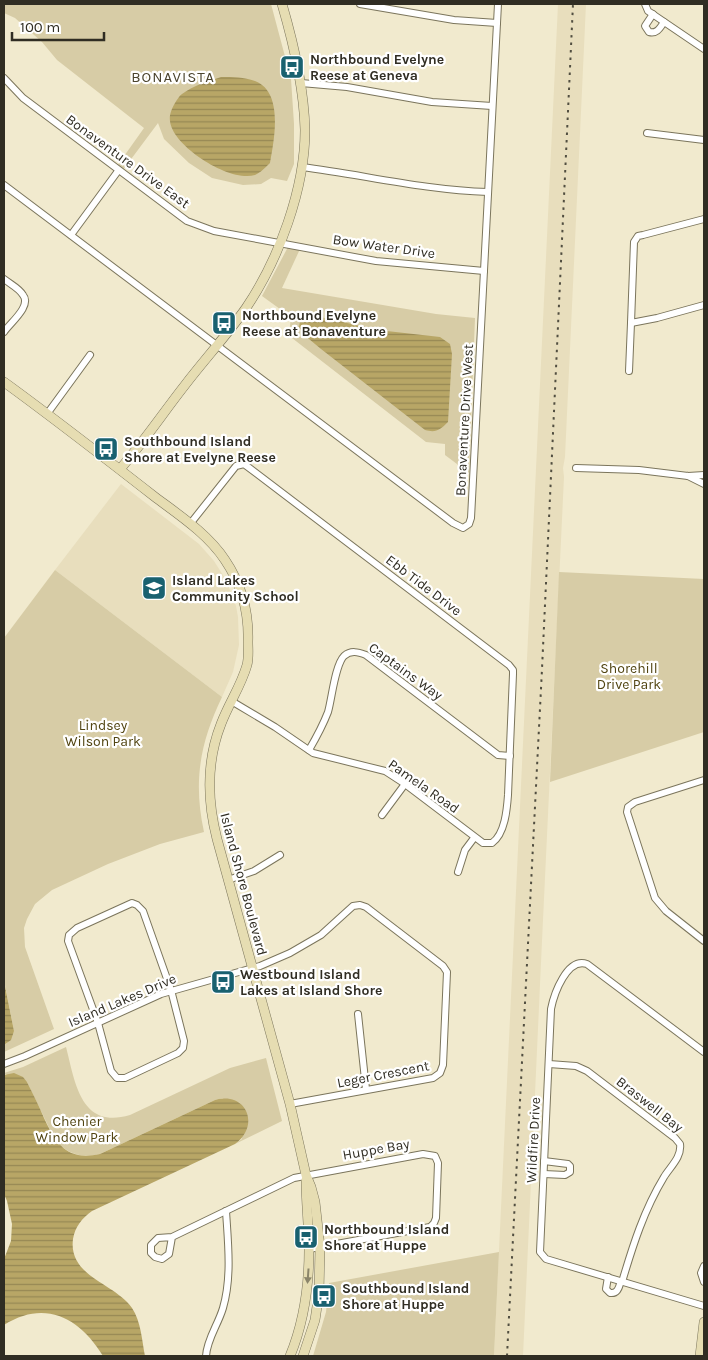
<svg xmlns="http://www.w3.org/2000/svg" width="708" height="1360" viewBox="0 0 708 1360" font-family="Karla,sans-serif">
	<defs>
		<pattern id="water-rules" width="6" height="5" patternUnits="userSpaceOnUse" patternTransform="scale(1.25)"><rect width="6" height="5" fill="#b8a666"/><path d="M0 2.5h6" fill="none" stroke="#968854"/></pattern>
	</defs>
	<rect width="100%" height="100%" fill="#f1eace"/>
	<g fill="#e8debd">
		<polygon points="558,4 586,4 565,457 563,468 564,477 542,941 523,1356 494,1356"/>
		<polygon points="121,484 199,544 214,561 226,580 236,606 238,617 239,645 233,672 222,697 55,570"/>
	</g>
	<g fill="#d7cca6">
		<polygon points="4,4 271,4 291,79 294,124 294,164 287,181 271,178 261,184 243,185 212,178 189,163 164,139 158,123 123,170 117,166 144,128 57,60 42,42 15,18 4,13"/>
		<polygon points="288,247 300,249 282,288 436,314 475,318 469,473 445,455 445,444 426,442 292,338 290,326 291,317 262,296"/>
		<path d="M55 570 222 697C200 743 193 781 204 832L160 844 108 864 52 890 35 904 27 919 24 928 25 947 54 1029 4 1052V1045L7 1043 14 1031 4 980V638Z"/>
		<polygon points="559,572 704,579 704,732 550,782"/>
		<path d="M66 1047C75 1081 80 1130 130 1115L230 1068 266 1058 282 1121 235 1144 242 1139 223 1098 215 1100 100 1154C82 1158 68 1155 55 1140L27 1082 5 1074 4 1075V1073L23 1067Z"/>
		<polygon points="499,1252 494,1356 313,1356 326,1312 329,1283"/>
	</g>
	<g fill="url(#water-rules)">
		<path d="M221 77C233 77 244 77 255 81 284 92 274 140 270 163 266 167 260 173 255 175 230 183 172 146 170 121 169 115 172 108 175 103 177 100 179 96 182 94 194 85 207 82 221 77Z"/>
		<path d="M305 316H316L378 330 440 337 450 344 452 354 448 422C440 430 436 433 425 430L321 349 303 334 299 327 300 321Z"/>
		<polygon points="4,981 14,1031 11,1040 4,1045"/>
		<path d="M14 1073 23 1077 27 1082C33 1094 39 1106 44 1118 57 1145 67 1161 100 1154L215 1100C246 1091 261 1125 235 1144L92 1211C82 1218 75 1227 73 1239 68 1277 115 1283 132 1308 141 1321 142 1341 145 1356H103C80 1318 45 1299 4 1325V1259L11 1241 12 1224 7 1201 4 1194V1075Z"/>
	</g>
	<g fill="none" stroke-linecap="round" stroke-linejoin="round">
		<defs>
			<g id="street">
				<polyline points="360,4 454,20 497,23"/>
				<polyline points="645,4 648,11 704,49"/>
				<path d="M653 14 645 26 649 32C657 34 660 28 664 22"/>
				<polyline points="4,78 23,98 187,221 214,231 376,261 484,271"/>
				<polyline points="301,83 347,87 432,102 492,106"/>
				<polyline points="647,133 704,140"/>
				<path d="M302 167C364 175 425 190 488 192"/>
				<polyline points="4,185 453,523 463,528 469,524 471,518 498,4"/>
				<polyline points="704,219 643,235 638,236 634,242 631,323 657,318 704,305"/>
				<polyline points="71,235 118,171"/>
				<path d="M4 279C10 284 19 288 23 295 32 306 10 323 4 332"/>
				<polyline points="629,371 631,323"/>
				<polyline points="47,414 90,355"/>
				<polyline points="576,468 639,470 688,476 704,475"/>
				<polyline points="688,476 704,484"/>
				<path d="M190 524 236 466 244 464 509 665 513 670V674L508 795C507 809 505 834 492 843H483L405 784 385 771 313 753 275 727 233 702"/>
				<path d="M309 750C316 738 323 725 328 712 332 698 335 665 344 656 351 650 358 652 366 655L498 755 510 756"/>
				<polyline points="704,780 635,802 628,807 627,812 655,898 666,911 704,941"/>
				<polyline points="382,815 405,784"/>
				<polyline points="458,872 465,850 474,838"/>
				<polyline points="228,880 254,871 280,855"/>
				<polygon points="132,903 137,905 143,911 171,990 184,1041 183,1048 178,1053 125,1078 117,1078 111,1071 98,1023 68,941 69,935 77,928"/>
				<polyline points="358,1014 366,1089"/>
				<path d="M704 1052 587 964C567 957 554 994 551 1009L540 1252 546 1259 704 1306"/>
				<polyline points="4,1064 25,1056 161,994 260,966 290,953 321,935 353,906 360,905 366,907 443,966 447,972 443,1065 440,1073 433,1078 290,1104"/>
				<path d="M549 1064 576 1066 587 1071 675 1138 680 1144C682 1157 670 1167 664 1177 644 1210 633 1245 622 1282"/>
				<polyline points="544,1174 565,1175 570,1172 570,1166 568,1164 544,1161"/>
				<polyline points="172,1237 169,1254 162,1259 155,1257 151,1253 151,1245 158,1238 172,1237 294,1178 423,1154 435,1156 438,1163 436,1218 434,1223 430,1227 309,1249"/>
				<polyline points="704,1266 701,1273 704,1282"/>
				<path d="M608 1277 606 1289 610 1293C618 1294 619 1287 621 1281"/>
				<path d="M206 1356C207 1339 218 1325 223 1308 232 1277 228 1243 226 1211"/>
			</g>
			<g id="secondary">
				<path d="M4 382C55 419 105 458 155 497 179 515 208 534 225 560 242 585 249 612 248 642 248 649 249 658 247 665 241 686 229 703 221 724 206 762 207 800 217 839L290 1104 306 1175 311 1187 315 1202 320 1247 319 1293 315 1320 303 1356"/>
				<path d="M120 469C143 443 163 413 185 385 205 359 227 335 246 308 279 259 305 189 305 130 304 87 294 45 282 4"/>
				<path d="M290 1356C304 1322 309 1287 309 1250 309 1227 306 1203 306 1180"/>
				<polyline points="700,1356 704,1322"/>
			</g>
		</defs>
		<use href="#street" stroke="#7b755c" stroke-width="8"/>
		<use href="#secondary" stroke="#7b755c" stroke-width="10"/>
		<use href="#street" stroke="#fff" stroke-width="6"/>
		<use href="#secondary" stroke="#e6ddb2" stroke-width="9"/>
		<polyline stroke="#514e40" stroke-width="2" stroke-dasharray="2.5 5" stroke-linecap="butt" points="507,1356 542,669 573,4"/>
	</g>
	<defs><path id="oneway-solid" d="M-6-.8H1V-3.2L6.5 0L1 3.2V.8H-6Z" transform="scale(1.25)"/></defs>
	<use fill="#8b856a" href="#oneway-solid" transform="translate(308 1276) rotate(94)"/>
	<defs>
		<symbol id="bus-square" viewBox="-11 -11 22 22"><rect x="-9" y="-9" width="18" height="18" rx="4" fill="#196170" stroke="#fff"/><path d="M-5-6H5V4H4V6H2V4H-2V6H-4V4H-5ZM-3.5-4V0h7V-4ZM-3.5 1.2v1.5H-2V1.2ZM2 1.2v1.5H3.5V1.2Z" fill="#fff"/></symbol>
		<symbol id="school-square" viewBox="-11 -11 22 22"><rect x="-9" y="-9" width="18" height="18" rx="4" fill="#196170" stroke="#fff"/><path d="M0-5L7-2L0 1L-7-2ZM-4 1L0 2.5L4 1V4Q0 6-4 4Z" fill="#fff"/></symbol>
	</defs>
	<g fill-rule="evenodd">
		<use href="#bus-square" x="278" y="53" width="28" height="28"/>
		<use href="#bus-square" x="210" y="309" width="28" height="28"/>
		<use href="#bus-square" x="92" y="435" width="28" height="28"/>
		<use href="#school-square" x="140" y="574" width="28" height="28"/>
		<use href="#bus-square" x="209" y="968" width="28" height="28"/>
		<use href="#bus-square" x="292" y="1223" width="28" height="28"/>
		<use href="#bus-square" x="310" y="1282" width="28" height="28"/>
	</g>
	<g text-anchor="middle" stroke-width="4.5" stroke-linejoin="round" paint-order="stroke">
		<g font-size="14" font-weight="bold" fill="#302d23" stroke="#fff" text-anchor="start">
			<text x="310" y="64">Northbound Evelyne<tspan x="310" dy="16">Reese at Geneva</tspan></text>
			<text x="242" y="320">Northbound Evelyne<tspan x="242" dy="16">Reese at Bonaventure</tspan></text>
			<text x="124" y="446">Southbound Island<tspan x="124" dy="16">Shore at Evelyne Reese</tspan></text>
			<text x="172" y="585">Island Lakes<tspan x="172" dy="16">Community School</tspan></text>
			<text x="240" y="979">Westbound Island<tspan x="240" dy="16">Lakes at Island Shore</tspan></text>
			<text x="324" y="1234">Northbound Island<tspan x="324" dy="16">Shore at Huppe</tspan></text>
			<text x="342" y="1293">Southbound Island<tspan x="342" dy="16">Shore at Huppe</tspan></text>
		</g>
		<g font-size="14" fill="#302d23" stroke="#fff">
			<text transform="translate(128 161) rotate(36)" y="5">Bonaventure Drive East</text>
			<text transform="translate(384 246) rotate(8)" y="5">Bow Water Drive</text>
			<text transform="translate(464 420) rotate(-87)" y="5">Bonaventure Drive West</text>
			<text transform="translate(424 585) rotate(37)" y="5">Ebb Tide Drive</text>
			<text transform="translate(406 671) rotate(36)" y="5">Captains Way</text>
			<text transform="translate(424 786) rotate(35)" y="5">Pamela Road</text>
			<text transform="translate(244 884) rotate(75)" y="5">Island Shore Boulevard</text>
			<text transform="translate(122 1000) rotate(-23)" y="5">Island Lakes Drive</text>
			<text transform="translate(383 1074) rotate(-11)" y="5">Leger Crescent</text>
			<text transform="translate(650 1104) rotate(38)" y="5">Braswell Bay</text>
			<text transform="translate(533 1140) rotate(-87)" y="5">Wildfire Drive</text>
			<text transform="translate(376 1149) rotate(-10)" y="5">Huppe Bay</text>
		</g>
		<g font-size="14" fill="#514411" stroke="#fff">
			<text x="629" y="673">Shorehill<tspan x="629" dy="16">Drive Park</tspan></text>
			<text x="103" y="730">Lindsey<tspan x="103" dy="16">Wilson Park</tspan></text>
			<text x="77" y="1126">Chenier<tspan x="77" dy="16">Window Park</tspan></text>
		</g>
		<g font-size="15" letter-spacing="1" fill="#4b442e" stroke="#fff">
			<text x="173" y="82">BONAVISTA</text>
		</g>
	</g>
	<rect width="708" height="1360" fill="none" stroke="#302d23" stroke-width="10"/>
	<path d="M12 32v8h92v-8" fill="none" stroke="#302d23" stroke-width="2.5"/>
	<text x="20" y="32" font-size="15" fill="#302d23" stroke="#ffffff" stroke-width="4" paint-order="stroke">100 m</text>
</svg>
